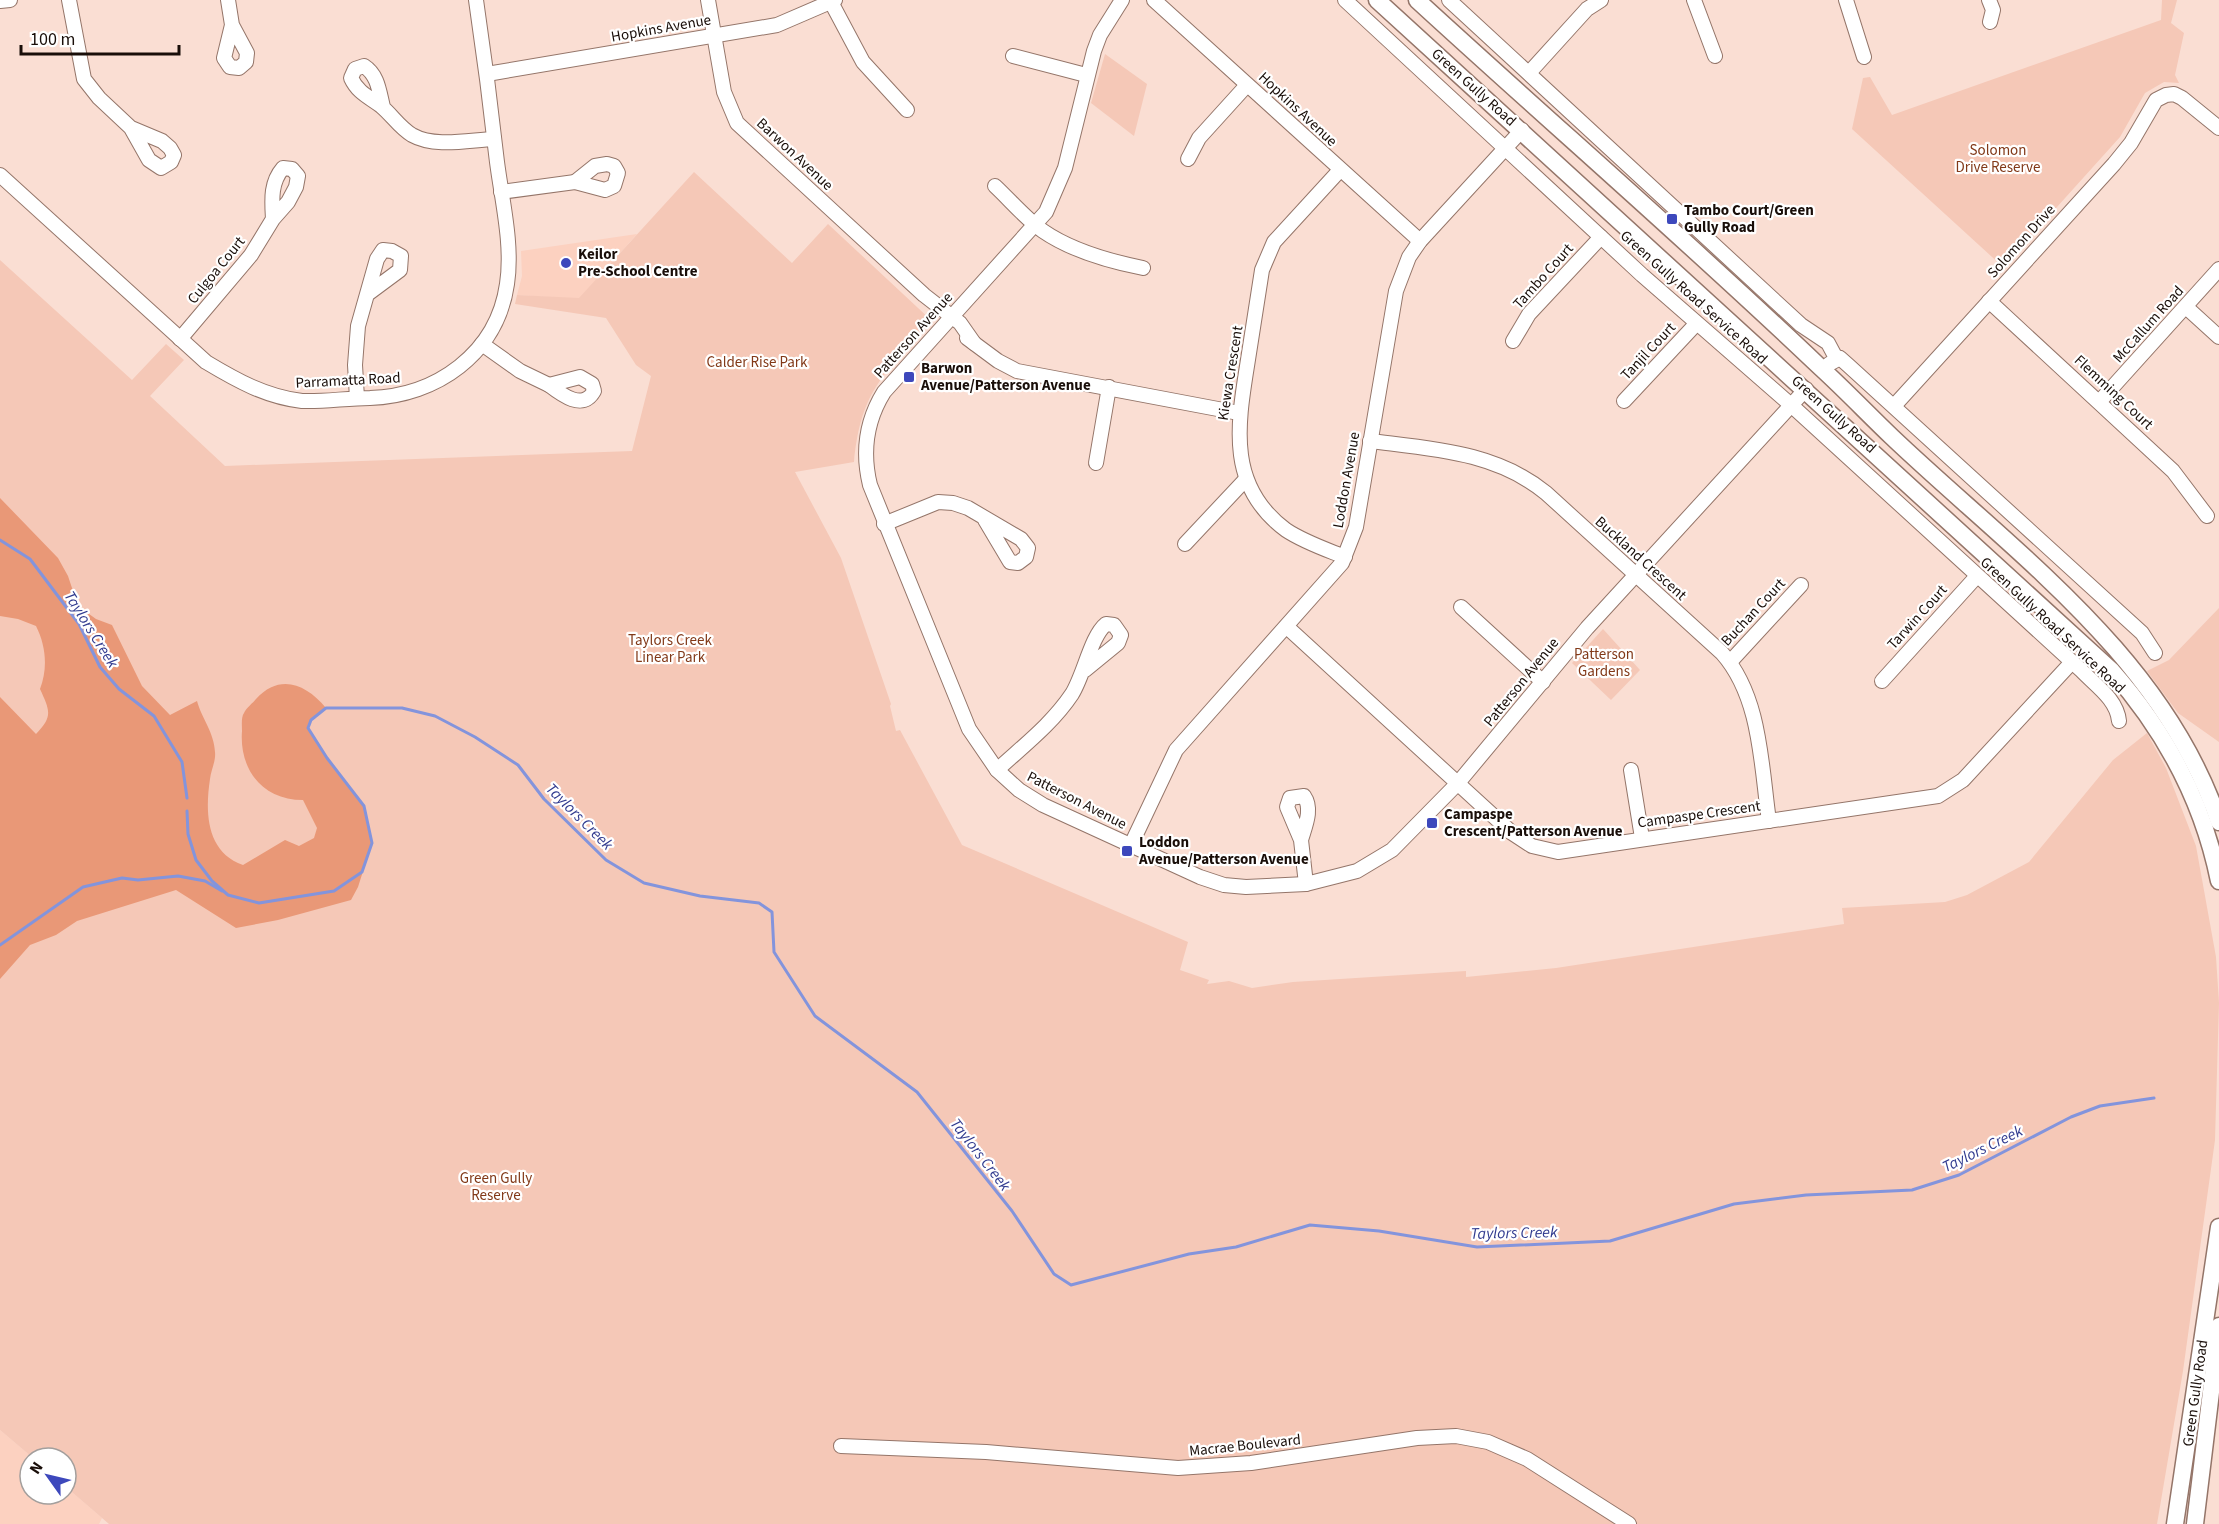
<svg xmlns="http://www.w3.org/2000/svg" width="2219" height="1524" viewBox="0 0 2219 1524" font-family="'Source Sans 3',sans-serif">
	<rect width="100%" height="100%" fill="#faded3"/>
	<g fill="#fcd1c0">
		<polygon points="637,234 579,299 517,295 522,276 521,251"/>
		<polygon points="0,1430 33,1458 30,1458 30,1494 66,1494 66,1487 102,1518 99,1524 0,1524"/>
	</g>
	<g fill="#f5c8b7">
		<polygon points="2162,0 2177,0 2171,23 2184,33 2175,75 2179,83 2164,82 2145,93 2120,137 2003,267 1852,129 1863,78 1870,77 1892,115 2161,20"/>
		<polygon points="1105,54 1147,84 1134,136 1091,103"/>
		<path d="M694 172 792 263 828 224 932 321C886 373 861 388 854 462L795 472 841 558 891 704 890 706 896 731 900 730 962 845 1188 942 1180 970 1209 980 1207 984 1229 981 1252 988 1293 982 1466 971V977L1556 968 1844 924 1842 908 1945 902 1967 895 2029 862 2113 760 2147 733 2166 768 2196 846 2216 957 2219 1003 2215 1140 2183 1371 2157 1524H109L66 1487V1458H33L0 1430V260L132 380 166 344 184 360 150 396 225 466 632 451 651 376 636 365 606 318 515 304 517 295 579 298Z"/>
		<polygon points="2219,608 2219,742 2178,713 2147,671 2169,660"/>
		<polygon points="1603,629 1640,670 1611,700 1572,663"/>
	</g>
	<path fill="#e99877" d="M0 498 58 558 68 576 78 606 96 619 112 625 142 686 170 715 197 701C202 719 214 732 215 752 216 761 211 770 210 779 205 812 206 852 243 865L285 840 299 846 314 838 317 828 303 800C263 800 239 770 242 731 242 726 241 717 244 713 246 708 253 703 256 699 280 673 306 684 326 708L311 720 308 728 327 758 364 806 372 843 358 887 351 900 278 920 236 928 176 890 77 921 56 935 30 945 0 979V697L36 734C53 716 50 711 40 689 48 668 46 646 36 626L18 619 0 616Z"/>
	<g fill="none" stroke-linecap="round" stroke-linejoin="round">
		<g stroke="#8394dc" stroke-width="3">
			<polyline points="0,540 30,559 79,624 100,667 119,689 154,716 182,762 187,798"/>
			<polyline points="187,811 188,834 196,860 212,881 228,895 259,903 334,891 362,872 372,843 364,806 327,758 308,728 311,720 326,708 402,708 435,716 475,737 518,765 544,799 606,860 644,883 700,896 759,903 772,912 774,952 815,1016 917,1092 1012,1211 1054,1274 1071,1285 1189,1254 1236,1247 1310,1225 1379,1231 1477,1247 1610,1241 1734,1204 1806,1195 1912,1190 1959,1175 2071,1117 2100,1106 2154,1098"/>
			<polyline points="0,945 83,887 122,878 138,880 178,876 205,881 222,891"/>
		</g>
		<defs>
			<g id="minor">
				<polyline points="69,0 84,79 99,98 131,128 149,160 161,168 171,162 174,155 170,148 162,141 131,128"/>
				<polyline points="228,0 232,25 247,53 246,62 239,68 230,67 224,58 232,25"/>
				<polyline points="708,0 724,92 737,123 924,295 960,323 974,343"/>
				<path d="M1122 0 1100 35 1094 51 1065 168 1046 212 884 392C866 421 862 452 870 485L969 729 997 770 1019 790 1043 805 1200 877 1224 885 1246 887 1306 884 1357 871 1392 850 1458 783 1587 628 1806 389"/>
				<polyline points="1154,0 1420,241"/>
				<path d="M1345 0 1642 275 1791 405 2081 670C2095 685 2117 699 2119 721"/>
				<polyline points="1449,0 1801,325 1828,343 1836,358"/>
				<polyline points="1694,0 1715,56"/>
				<polyline points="1846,0 1864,57"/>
				<polyline points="1989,0 1993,10 1990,22"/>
				<polyline points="0,1 10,0"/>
				<polyline points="831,2 863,62 907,110"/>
				<polyline points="1013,56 1086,75"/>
				<polyline points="1529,73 1587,9 1601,0"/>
				<polyline points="487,74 777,25 835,0"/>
				<path d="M383 107C379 91 378 75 364 66L355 69 351 78C358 93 369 97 381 106 392 115 399 127 412 135 435 148 469 140 494 139"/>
				<polyline points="1188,159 1199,138 1247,85"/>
				<polygon points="607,164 614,166 618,173 614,186 605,190 575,182 595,166"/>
				<path d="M1340 170 1274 242 1262 270C1257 302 1252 334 1247 366 1237 428 1228 487 1286 530 1304 542 1325 549 1345 557"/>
				<path d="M0 175 206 362C236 380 266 397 302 401 324 402 347 398 370 398 436 396 497 354 507 284 513 245 502 201 497 162 491 108 484 54 476 0"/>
				<path d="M995 186C1010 200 1026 219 1043 231 1072 251 1108 261 1143 268"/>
				<polyline points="501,192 575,182"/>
				<polyline points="1989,301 2173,471 2207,516"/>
				<polyline points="2186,307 2219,337"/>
				<polyline points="967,338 998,361 1017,371 1239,413"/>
				<path d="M180 339 251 255 273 219 288 202 296 187 298 176 292 169 283 168C270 183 272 201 273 219"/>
				<polyline points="1513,341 1529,314 1601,237"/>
				<polyline points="482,344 520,371 549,385"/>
				<polyline points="1829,364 1840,358 1849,366 2142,633 2155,653"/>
				<path d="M580 377 592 384 594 391C583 411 562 395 549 385Z"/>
				<polyline points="357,398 355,365 358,326 377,259 383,250 392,251 401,256 400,270 369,293"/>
				<polyline points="1624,401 1696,324"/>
				<polyline points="2100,401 2219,269"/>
				<polyline points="1894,406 2114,164 2131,143 2156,100 2166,95 2174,94 2182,98 2219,128"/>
				<path d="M1370 441C1433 449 1496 452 1546 493L1722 653C1761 697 1761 765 1769 821"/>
				<polyline points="1096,463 1109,387"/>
				<polyline points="884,524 938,502 953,503 968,508 1021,539 1028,548 1026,557 1018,563 1010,562 985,520"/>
				<polyline points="1185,544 1246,479"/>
				<polyline points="1461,607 1543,682"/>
				<polyline points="1287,627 1512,833 1532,846 1558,852 1938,796 1963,780 2072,662"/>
				<polyline points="1730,662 1801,585"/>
				<polyline points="1882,681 1977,576"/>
				<path d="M997 770C1023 746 1052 724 1072 694 1084 675 1091 636 1106 624L1114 625 1121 635 1118 643 1085 670"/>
				<polyline points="1631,770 1642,838"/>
				<path d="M1301 840C1305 826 1313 809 1304 796L1290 798 1287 807 1301 840 1306 884"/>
				<polyline points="1131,845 1176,750 1342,563 1356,527 1396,291 1409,257 1420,241 1522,130"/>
				<polyline points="841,1446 986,1452 1178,1468 1251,1463 1417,1438 1456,1436 1488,1442 1527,1459 1629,1524"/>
			</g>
			<g id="major">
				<path d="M1377 0 2112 671C2165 731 2203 802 2219 881"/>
				<path d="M1417 0C1551 123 1689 242 1821 368 1845 390 1868 414 1892 437 2013 552 2164 657 2219 822"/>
				<polyline points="2175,1524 2219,1227"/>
				<polyline points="2195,1524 2219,1326"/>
			</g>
		</defs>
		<use href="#minor" stroke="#947569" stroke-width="16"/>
		<use href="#major" stroke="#947569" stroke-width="19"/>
		<use href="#minor" stroke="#fff" stroke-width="14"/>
		<use href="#major" stroke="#fff" stroke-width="16"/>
	</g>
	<g fill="#3d48bc" stroke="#fff" stroke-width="2">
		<rect x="1666" y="213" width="12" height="12" rx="3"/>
		<circle cx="566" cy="263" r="6"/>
		<rect x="903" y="371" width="12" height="12" rx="3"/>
		<rect x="1426" y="817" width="12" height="12" rx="3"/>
		<rect x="1121" y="845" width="12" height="12" rx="3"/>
	</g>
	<g text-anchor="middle" stroke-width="4.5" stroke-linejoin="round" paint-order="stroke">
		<g font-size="15" fill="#190e09" stroke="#fff">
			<text transform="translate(661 28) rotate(-10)" y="5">Hopkins Avenue</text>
			<text transform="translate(1474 87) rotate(42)" y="5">Green Gully Road</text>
			<text transform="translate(1298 109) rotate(43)" y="5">Hopkins Avenue</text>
			<text transform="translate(795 154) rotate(43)" y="5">Barwon Avenue</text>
			<text transform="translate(2021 241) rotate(-48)" y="5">Solomon Drive</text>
			<text transform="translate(216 270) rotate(-51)" y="5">Culgoa Court</text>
			<text transform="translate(1543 276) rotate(-48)" y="5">Tambo Court</text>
			<text transform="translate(1694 297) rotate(42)" y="5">Green Gully Road Service Road</text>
			<text transform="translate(2148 324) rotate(-48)" y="5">McCallum Road</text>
			<text transform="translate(913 335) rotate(-48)" y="5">Patterson Avenue</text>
			<text transform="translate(1648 351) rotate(-47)" y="5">Tanjil Court</text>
			<text transform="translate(1230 373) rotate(-81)" y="5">Kiewa Crescent</text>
			<text transform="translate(348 380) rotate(-3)" y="5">Parramatta Road</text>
			<text transform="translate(2114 392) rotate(43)" y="5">Flemming Court</text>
			<text transform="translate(1834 414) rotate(42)" y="5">Green Gully Road</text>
			<text transform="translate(1346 480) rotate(-80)" y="5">Loddon Avenue</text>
			<text transform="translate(1641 558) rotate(42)" y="5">Buckland Crescent</text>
			<text transform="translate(1753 612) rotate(-47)" y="5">Buchan Court</text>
			<text transform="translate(1917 617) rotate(-48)" y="5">Tarwin Court</text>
			<text transform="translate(2053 625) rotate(43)" y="5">Green Gully Road Service Road</text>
			<text transform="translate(1521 682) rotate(-51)" y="5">Patterson Avenue</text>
			<text transform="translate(1077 800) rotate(27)" y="5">Patterson Avenue</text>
			<text transform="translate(1699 814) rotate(-8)" y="5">Campaspe Crescent</text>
			<text transform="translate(2195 1393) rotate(-82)" y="5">Green Gully Road</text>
			<text transform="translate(1245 1445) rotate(-6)" y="5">Macrae Boulevard</text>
		</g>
		<g font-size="15" fill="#823918" stroke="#fff">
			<text x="1998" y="155">Solomon<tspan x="1998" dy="17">Drive Reserve</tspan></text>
			<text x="757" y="367">Calder Rise Park</text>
			<text x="670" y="645">Taylors Creek<tspan x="670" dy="17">Linear Park</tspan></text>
			<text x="1604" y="659">Patterson<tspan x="1604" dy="17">Gardens</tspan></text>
			<text x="496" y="1183">Green Gully<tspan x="496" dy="17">Reserve</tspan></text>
		</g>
		<g font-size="15" font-weight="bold" fill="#190e09" stroke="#fff" text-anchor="start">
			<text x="1684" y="215">Tambo Court/Green<tspan x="1684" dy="17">Gully Road</tspan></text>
			<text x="578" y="259">Keilor<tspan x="578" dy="17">Pre-School Centre</tspan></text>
			<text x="921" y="373">Barwon<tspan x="921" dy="17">Avenue/Patterson Avenue</tspan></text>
			<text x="1444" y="819">Campaspe<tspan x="1444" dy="17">Crescent/Patterson Avenue</tspan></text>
			<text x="1139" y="847">Loddon<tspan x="1139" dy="17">Avenue/Patterson Avenue</tspan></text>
		</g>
		<g font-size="16" font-style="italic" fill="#313b8f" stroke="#fff">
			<text transform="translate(92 629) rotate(58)" y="6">Taylors Creek</text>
			<text transform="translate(580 816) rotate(45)" y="6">Taylors Creek</text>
			<text transform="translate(1982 1148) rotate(-26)" y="6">Taylors Creek</text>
			<text transform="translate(981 1154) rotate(52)" y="6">Taylors Creek</text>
			<text transform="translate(1514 1232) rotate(-1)" y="6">Taylors Creek</text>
		</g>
	</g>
	<g transform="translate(48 1476) rotate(304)"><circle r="28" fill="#ffffff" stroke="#a39f9d" stroke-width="1.5"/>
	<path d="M0-4.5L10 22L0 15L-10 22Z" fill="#3d48bc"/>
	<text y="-9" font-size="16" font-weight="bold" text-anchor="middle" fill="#190e09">N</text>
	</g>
	<path d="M21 45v9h158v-9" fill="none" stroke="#190e09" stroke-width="3"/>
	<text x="30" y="45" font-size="18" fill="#190e09" stroke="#ffffff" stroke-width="4.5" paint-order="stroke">100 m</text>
</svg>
